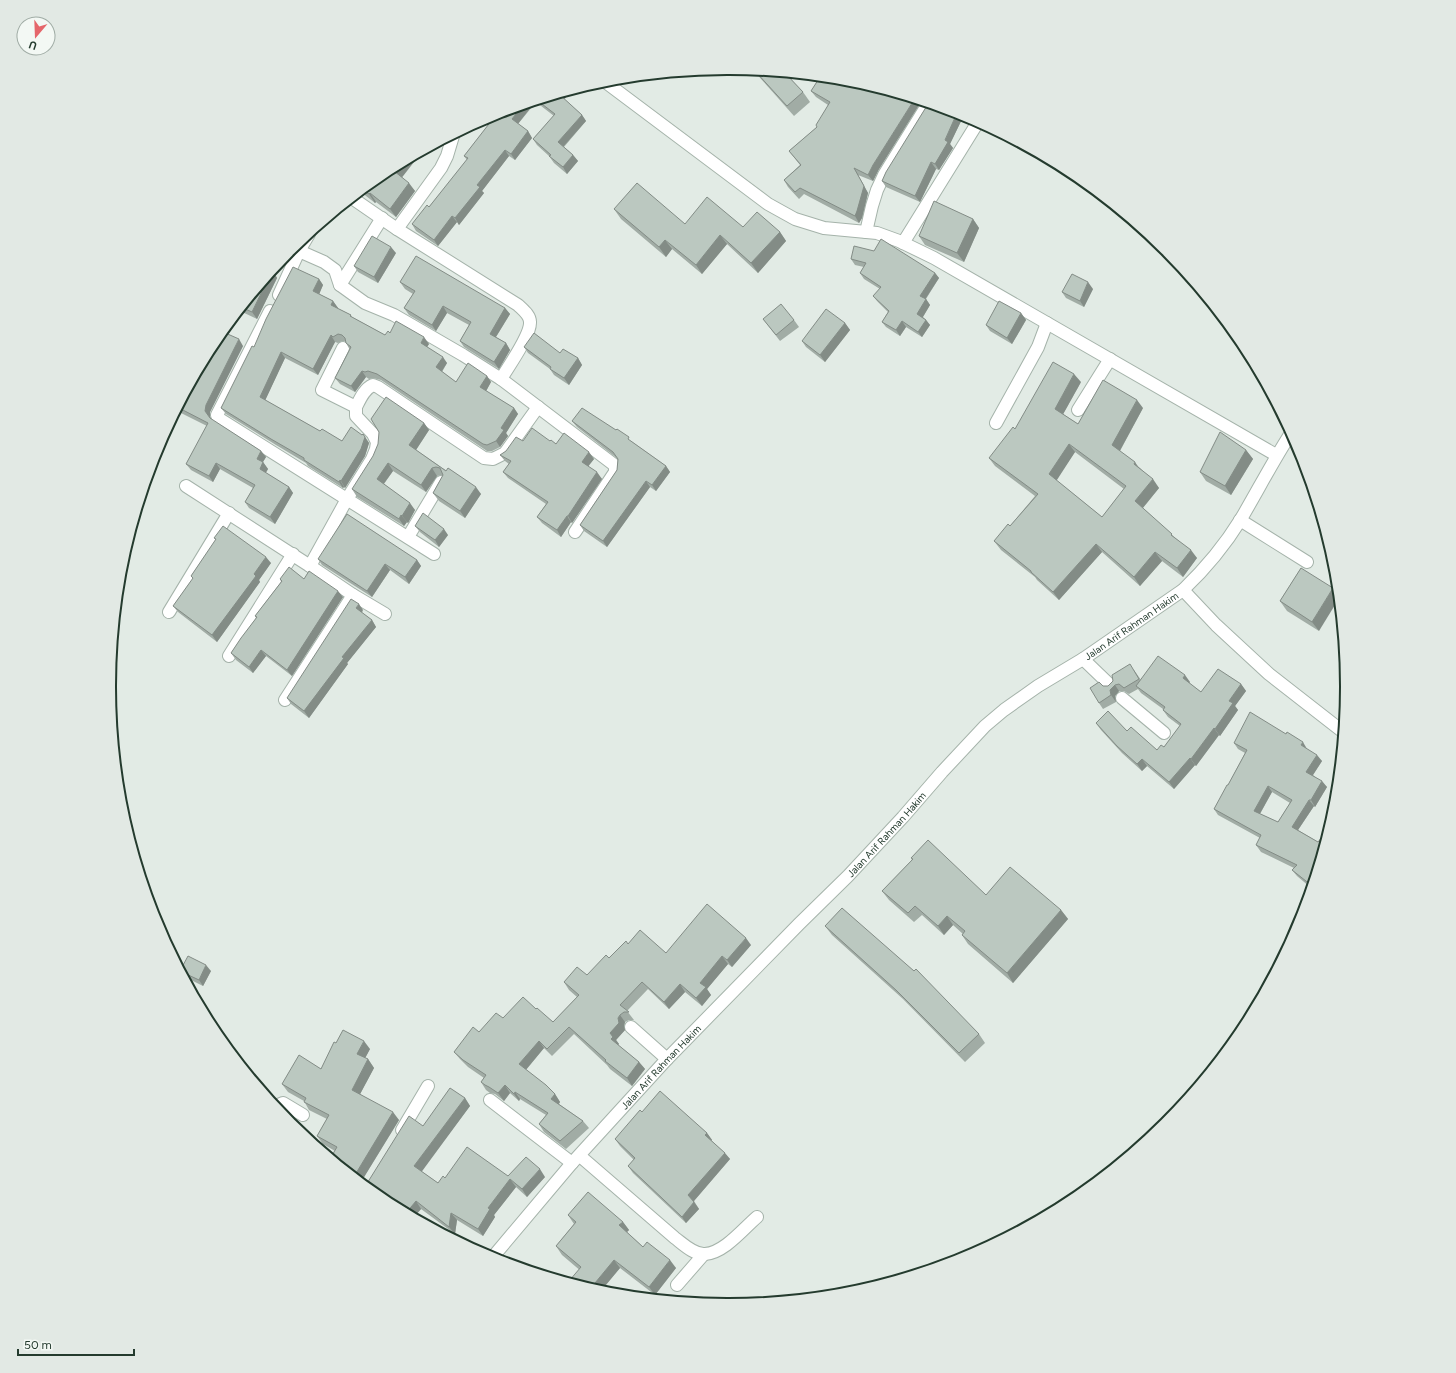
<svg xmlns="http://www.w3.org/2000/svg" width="1456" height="1373" viewBox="0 0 1456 1373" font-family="Figtree,sans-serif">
	<rect width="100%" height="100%" fill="#e2ebe5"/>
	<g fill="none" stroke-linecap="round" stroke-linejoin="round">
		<defs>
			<g id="street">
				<polyline points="604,81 768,204 795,219 824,228 877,233 899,241 934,258 1276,455"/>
				<polyline points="352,198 397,229 441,168 447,156 453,136"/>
				<path d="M397 229 518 305C523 310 530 315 530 322 531 335 508 367 501 379"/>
				<polyline points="866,232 872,206 877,190 884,175 928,104"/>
				<polyline points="903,243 978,122"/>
				<polyline points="299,251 324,262 335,270 340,285 365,303 394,315 463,355 501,379 613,464 615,467 615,472 575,532"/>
				<polyline points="340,285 382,218"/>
				<polyline points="279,295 299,251 309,234"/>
				<polyline points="270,311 217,415 218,418 434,554"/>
				<path d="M356 407C360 399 364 389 373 385L378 387 484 458 493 459 505 453 538 407"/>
				<polyline points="1078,410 1110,359"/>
				<polyline points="996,423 1038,347 1047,323"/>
				<polyline points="186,486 310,566"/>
				<polyline points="1240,520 1307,562"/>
				<polyline points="408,537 441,482"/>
				<polyline points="1183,590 1216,625 1269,674 1342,731"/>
				<polyline points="353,595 385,614"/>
				<polyline points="169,612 229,513"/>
				<polyline points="229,656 293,554"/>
				<polyline points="1083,659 1110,685"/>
				<polyline points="1122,698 1164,733"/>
				<polyline points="285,700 353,595 310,566 347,499 372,459 376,449 377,442 373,434 356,416 356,407 322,390 343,348"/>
				<polyline points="631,1027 667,1059"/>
				<polyline points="490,1100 572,1163"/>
				<polyline points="276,1106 283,1103 303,1115"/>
				<polyline points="402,1130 428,1086"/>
				<path d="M580 1156 675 1238C683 1244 694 1255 705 1254 724 1253 743 1229 757 1217"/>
				<path id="s1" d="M492 1258 572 1163 667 1059 799 924 848 876 903 817 942 772 985 726 1004 710 1038 686 1083 659 1183 590C1205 569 1225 545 1241 519 1258 490 1273 461 1291 433"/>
				<polyline points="677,1285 704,1254"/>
			</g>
		</defs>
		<use href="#street" stroke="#a5b3aa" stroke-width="14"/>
		<use href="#street" stroke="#fff" stroke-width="12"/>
	</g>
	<g fill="#a1aca5" fill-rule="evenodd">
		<polygon points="753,70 786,74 803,92 810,102 794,116"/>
		<polygon points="820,77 878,171 873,181 858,175 868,193 862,218 859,223 804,194 799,199 788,187 784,180 800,165 789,151 817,127 828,105 816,97 811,91"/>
		<polygon points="571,91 564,99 582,115 586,121 564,147 573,155 578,161 567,174 554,163 549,156 537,145 533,139 554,116 536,102 518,124 528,131 532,138 515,160 509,156 482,191 484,193 459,225 457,222 438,246 416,231 412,224 429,207 467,160 464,156 491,122 486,118 492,115"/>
		<polygon points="928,104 964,115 950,144 953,148 939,170 936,169 920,202 886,187 882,181"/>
		<polygon points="385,172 402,177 415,191 396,217 376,202 375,203 361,192"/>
		<polygon points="614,209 685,224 743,227 780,232 786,241 758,273 727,244 702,274 672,249 666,257 621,219"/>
		<polygon points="973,219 979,228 964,262 925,245 919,236"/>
		<polygon points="396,253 378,283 358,272 354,266"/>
		<polygon points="851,259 935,273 939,278 926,299 930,305 923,317 926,320 930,325 922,337 906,327 900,336 886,327 882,322 888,312 877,301 873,296 880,289 864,279 860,273 864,267 855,265"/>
		<polygon points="273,271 277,278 257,319 240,311"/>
		<polygon points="319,279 323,285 319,294 333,301 338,308 337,308 351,315 352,317 385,335 390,333 429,344 427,347 447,363 442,372 456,382 487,376 491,382 486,391 514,408 518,414 506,433 508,436 500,447 492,451 487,451 381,380 373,378 369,379 366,377 355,392 340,384 335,378 350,350 346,343 345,341 342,341 338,343 335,342 318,375 285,358 265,400 320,431 342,441 362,435 363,434 369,443 365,456 345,488 344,487 343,488 308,466 306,463 276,445 226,414 221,408 254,347"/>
		<polygon points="400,282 505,308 510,314 496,337 506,343 510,350 499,369 464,347 460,341 469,325 447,313 436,331 409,315 404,308 413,294 405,289"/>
		<polygon points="1093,289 1084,307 1066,298 1062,292"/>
		<polygon points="1021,313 1026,320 1012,344 990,331 986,325"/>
		<polygon points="763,319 794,320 799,327 780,341"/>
		<polygon points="845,323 850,330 825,362 806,347 802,341"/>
		<polygon points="214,343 243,346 210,412 210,417 211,419 261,451 266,457 263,462 268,469 266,473 289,487 293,493 275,524 249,508 245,502 253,488 220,469 213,482 191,470 186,464 207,426 177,411"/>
		<polygon points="524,347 560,353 578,358 582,365 569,385 554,375 550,369 528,353"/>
		<path d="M1081 382 1063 414 1078 424 1143 408 1120 451 1140 468 1159 488 1143 508 1197 558 1183 577 1162 561 1140 586 1102 552 1059 600 1037 580 1035 577 1001 550 994 541 1010 526 1035 496 995 466 989 458ZM1075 452 1124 489 1102 517 1056 480Z"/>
		<polygon points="572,421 631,441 666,466 670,472 656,491 650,487 607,547 584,531 580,525 617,470 618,459 577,427"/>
		<polygon points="424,423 429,430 416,450 481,494 465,518 439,501 433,493 443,475 442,475 437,476 426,492 393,471 384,484 415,510 408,523 407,522 404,526 357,497 352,489"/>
		<polygon points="523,441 550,441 594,459 588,466 602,479 572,523 571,522 561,537 542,523 537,517 546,504 508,478 503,472 509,464 505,461 500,455"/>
		<polygon points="1246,450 1253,459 1231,495 1206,481 1200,472"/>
		<polygon points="415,526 448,535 439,547 420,532"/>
		<polygon points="214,538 271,563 259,580 260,582 217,642 178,612 173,606 193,579 191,576 216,540"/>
		<polygon points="318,559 417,560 421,566 409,584 390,570 372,597 322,565"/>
		<polygon points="1301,568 1319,631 1287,611 1280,601"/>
		<polygon points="280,579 304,579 343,597 292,676 266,656 253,673 236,660 231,653 256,618 255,616 281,582"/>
		<polygon points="363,610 362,613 372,620 376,627 347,663 348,664 309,718 291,704 287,698"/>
		<polygon points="1134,670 1141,680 1190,682 1189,683 1201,692 1241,684 1246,691 1235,706 1238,710 1220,736 1219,735 1196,766 1195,765 1174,789 1147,766 1142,771 1122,753 1101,730 1096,723 1127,731 1157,750 1164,747 1180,726 1168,717 1163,710 1163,709 1141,693 1138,689 1129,694 1124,691 1119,691 1115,696 1116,702 1103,709 1099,703 1103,686 1108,686"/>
		<path d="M1234 743 1307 749 1322 761 1313 775 1327 787 1315 807 1314 806 1298 830 1318 842 1328 830 1310 887 1297 876 1292 870 1294 868 1261 852 1256 845 1260 838 1218 815 1214 809 1228 785 1245 753 1238 749ZM1272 792 1290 803 1278 822 1260 814Z"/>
		<polygon points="911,858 986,895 1061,910 1068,919 1013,983 968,944 962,935 963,934 953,925 944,935 922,915 914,922 889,900 882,891 912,860"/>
		<polygon points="825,926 979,1034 985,1043 965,1062 903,999 832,935"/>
		<polygon points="628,944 666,953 751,945 732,967 728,964 707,989 711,995 702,1006 685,992 669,1009 648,989 627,1011 634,1020 629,1020 625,1022 624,1026 625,1030 616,1040 619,1044 618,1045 639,1062 645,1069 632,1086 610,1069 607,1065 574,1034 552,1056 544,1048 526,1070 555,1094 560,1102 559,1104 583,1121 589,1128 566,1149 544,1132 539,1124 546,1115 520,1099 519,1101 510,1093 504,1101 495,1094 490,1093 486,1090 481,1082 484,1078 468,1067 460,1059 454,1052 479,1032 503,1018 536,1009 553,1022 577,997 569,990 564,982 587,975"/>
		<polygon points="181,969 211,971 203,986 185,977"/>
		<polygon points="336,1043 370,1049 365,1058 368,1059 374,1068 360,1094 399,1120 361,1182 331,1157 335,1151 323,1144 317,1136 327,1119 309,1110 304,1101 288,1092 282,1084 321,1069"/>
		<polygon points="465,1098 470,1106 421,1171 438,1183 445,1178 508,1176 545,1177 527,1197 516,1187 494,1215 495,1217 483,1236 457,1220 455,1234 421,1209 414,1217 384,1201 368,1187 366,1185 423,1126"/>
		<polygon points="642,1112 707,1133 712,1140 711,1140 730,1159 694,1201 699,1209 686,1223 633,1173 628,1166 634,1160 620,1146 615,1139"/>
		<polygon points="568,1215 623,1222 629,1230 627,1232 643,1247 676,1268 655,1295 620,1268 602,1289 562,1255 556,1246 574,1224"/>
	</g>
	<g fill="#838c86">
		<polygon points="571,91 563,101 559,95"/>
		<polygon points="914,100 921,102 878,171 873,181 868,175 873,165"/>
		<polygon points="535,102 517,125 512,119 523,105"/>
		<polygon points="957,113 964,115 950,144 953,148 939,170 935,164"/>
		<polygon points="582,115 586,121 562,148 558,142"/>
		<polygon points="528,131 532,138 515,160 511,154"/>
		<polygon points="505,150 509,156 482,191 484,193 459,225 455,218 477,185"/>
		<polygon points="421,153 400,180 394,171 399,164"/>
		<polygon points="573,155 578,161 567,174 563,167"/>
		<polygon points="931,162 936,169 920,202 915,196"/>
		<polygon points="854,168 858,175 868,193 862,218 859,223 855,216"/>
		<polygon points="409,183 415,191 396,217 390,209"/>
		<polygon points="370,193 376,202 375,203 369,194"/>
		<polygon points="452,216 457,222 438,246 434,240"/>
		<polygon points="973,219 979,228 964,262 957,253"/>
		<polygon points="780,232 786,241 758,273 751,263"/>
		<polygon points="720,235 727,244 702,274 696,265"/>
		<polygon points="665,240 672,249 666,257 659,247"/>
		<polygon points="391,247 396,253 378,283 374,277"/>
		<polygon points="273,271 277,278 257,319 252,312 271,273"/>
		<polygon points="935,273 939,278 924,301 920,296"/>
		<polygon points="319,279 323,285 318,297 313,291"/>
		<polygon points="1088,282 1093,289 1084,307 1080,301"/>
		<polygon points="926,299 930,305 921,320 917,314"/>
		<polygon points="333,301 338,308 336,311 331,305"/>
		<polygon points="443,306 447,313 436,331 432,325"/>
		<polygon points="505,308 510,314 494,340 490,334"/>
		<polygon points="1021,313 1026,320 1012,344 1007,338"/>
		<polygon points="926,320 930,325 922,337 918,332"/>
		<polygon points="902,321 906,327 900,336 896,330"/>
		<polygon points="845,323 850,330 825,362 820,355"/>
		<polygon points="331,335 335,342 318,375 313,369"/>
		<polygon points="424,337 429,344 425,350 421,343"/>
		<polygon points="239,339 243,346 210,412 210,417 214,424 205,411 206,405"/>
		<polygon points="506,343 510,350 499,369 494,362"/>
		<polygon points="281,352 285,358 264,403 260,397"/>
		<polygon points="443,357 447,363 440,374 436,367"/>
		<polygon points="578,358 582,365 569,385 564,378"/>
		<polygon points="362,371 366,377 355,392 351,386"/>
		<polygon points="1074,374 1081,382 1061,418 1055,409"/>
		<polygon points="487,376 491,382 485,393 480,387"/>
		<polygon points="1137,400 1143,408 1118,454 1112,445"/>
		<polygon points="514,408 518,414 506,433 508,436 500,447 496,441 501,428"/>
		<polygon points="424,423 429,430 414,453 409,445"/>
		<polygon points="363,434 369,443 365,456 345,488 341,481"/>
		<polygon points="1069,444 1075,452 1055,483 1049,474"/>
		<polygon points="1246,450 1253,459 1231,495 1225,486"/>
		<polygon points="261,451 266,457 261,465 257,459"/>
		<polygon points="589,452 594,459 587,468 582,462"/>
		<polygon points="263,462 268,469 264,475 260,469"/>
		<polygon points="1135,462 1141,471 1134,464"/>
		<polygon points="216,463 220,469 213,482 209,476"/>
		<polygon points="388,463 393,471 382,486 377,479"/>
		<polygon points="666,466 670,472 656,491 652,485"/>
		<polygon points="432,468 437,476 426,492 421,485"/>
		<polygon points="597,472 602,479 572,523 568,516"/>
		<polygon points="1153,479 1159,488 1141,510 1135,501"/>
		<polygon points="340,480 344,487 343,488 339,482"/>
		<polygon points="646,481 650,487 607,547 603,541"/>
		<polygon points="289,487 293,493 275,524 270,517"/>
		<polygon points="476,487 481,494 465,518 460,511"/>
		<polygon points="410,503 415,510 408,523 402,516"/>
		<polygon points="401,515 407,522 404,526 399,519"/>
		<polygon points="567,516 571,522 561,537 557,530"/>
		<polygon points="444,529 448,535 439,547 435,540"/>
		<polygon points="1096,544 1102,552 1059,600 1053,592"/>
		<polygon points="1191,550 1197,558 1183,577 1177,568"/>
		<polygon points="1155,552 1162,561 1140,586 1134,577"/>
		<polygon points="266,557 271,563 259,580 260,582 217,642 212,635 254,574"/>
		<polygon points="417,560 421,566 409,584 405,577"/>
		<polygon points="385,564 390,570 372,597 367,591"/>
		<polygon points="1333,588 1337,594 1338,600 1319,631 1312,622"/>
		<polygon points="338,591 343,597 292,676 287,670"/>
		<polygon points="359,604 363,610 360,615 356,608"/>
		<polygon points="372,620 376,627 347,663 348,664 309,718 304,711 342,657"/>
		<polygon points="261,650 266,656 253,673 249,667"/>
		<polygon points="1185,675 1190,682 1188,685 1183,678"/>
		<polygon points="1241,684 1246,691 1235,706 1238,710 1220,736 1215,729 1229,701"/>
		<polygon points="1115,685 1119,691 1115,696 1116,702 1111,695 1110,690"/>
		<polygon points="1214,728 1219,735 1196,766 1191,759"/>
		<polygon points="1303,742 1307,749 1301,745"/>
		<polygon points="1317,755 1322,761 1311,778 1306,772"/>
		<polygon points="1190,758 1195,765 1174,789 1169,782"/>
		<polygon points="1142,759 1147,766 1142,771 1137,764"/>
		<polygon points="1322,781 1327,787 1315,807 1311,800"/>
		<polygon points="1268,786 1272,792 1258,817 1254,811"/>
		<polygon points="1309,800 1314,806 1296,833 1292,827"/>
		<polygon points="1061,910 1068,919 1013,983 1007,973"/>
		<polygon points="947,916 953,925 944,935 938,926"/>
		<polygon points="746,938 751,945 732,967 727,960"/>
		<polygon points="722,956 728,964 707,989 711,995 702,1006 696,998 700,983"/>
		<polygon points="206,965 211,971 203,986 199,980"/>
		<polygon points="680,984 685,992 669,1009 664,1002"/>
		<polygon points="620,1015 625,1022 624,1026 625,1030 616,1040 619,1044 616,1047 611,1039 610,1033"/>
		<polygon points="364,1041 370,1049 363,1062 357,1054"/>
		<polygon points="539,1041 544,1048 524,1072 519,1064"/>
		<polygon points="368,1059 374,1068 358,1098 352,1090"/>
		<polygon points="639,1062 645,1069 632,1086 627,1078"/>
		<polygon points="505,1085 510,1093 504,1101 498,1093"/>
		<polygon points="515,1092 520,1099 519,1101 514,1094"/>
		<polygon points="555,1094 560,1102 557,1106 551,1099"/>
		<polygon points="465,1098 470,1106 420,1174 414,1166"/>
		<polygon points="393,1112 399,1120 361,1182 358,1179 355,1175"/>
		<polygon points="707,1133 712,1140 710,1142 705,1135"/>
		<polygon points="725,1153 730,1159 693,1202 688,1195"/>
		<polygon points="540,1169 545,1177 527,1197 522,1189"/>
		<polygon points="510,1179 516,1187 494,1215 495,1217 483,1236 478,1229 488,1208"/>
		<polygon points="416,1201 421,1209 414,1217 406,1213"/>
		<polygon points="694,1202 699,1209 686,1223 682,1217"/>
		<polygon points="451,1213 457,1220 455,1234 449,1227"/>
		<polygon points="623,1222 629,1230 625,1234 619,1225"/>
		<polygon points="614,1260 620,1268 601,1291 595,1283"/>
		<polygon points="670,1260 676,1268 655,1295 649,1287"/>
	</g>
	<g fill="#bbc8c0" stroke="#838c86" fill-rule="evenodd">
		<polygon points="755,71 786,74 803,92 787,106"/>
		<polygon points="820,77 849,80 914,100 873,165 868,175 854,168 864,186 857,211 855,216 800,188 795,192 784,180 801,165 789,151 817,127 816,125 830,102 811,91"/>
		<polygon points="559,94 582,115 558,142 573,155 563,167 549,156 551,155 533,139 555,114 538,101"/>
		<polygon points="928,104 957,113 945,140 948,142 935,164 931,162 915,196 882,181 886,172"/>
		<polygon points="523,105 512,119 528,131 511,154 505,150 477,185 480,187 455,218 452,216 434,240 412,224 427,205 429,207 468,158 464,156 492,120 488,117 492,115"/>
		<polygon points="399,164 394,171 409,183 390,209 370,193 369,194 363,190 385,172"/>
		<polygon points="637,183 685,224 707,197 743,227 757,212 780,232 751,263 720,235 696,265 665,240 659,247 614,209"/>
		<polygon points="934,201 973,219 957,253 919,236"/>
		<polygon points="372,236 391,247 374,277 354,266"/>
		<polygon points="881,239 935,273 920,296 926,299 917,314 926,320 918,332 902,321 896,330 882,322 889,311 873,296 881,287 860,273 866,263 851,259 854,246 874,251"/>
		<polygon points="416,256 505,308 490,334 506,343 494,362 460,341 471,322 443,306 432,325 404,308 415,291 400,282"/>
		<polygon points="293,267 319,279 313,291 333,301 331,305 351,315 350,316 385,335 388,331 390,333 396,321 424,337 421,343 443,357 436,367 456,382 468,363 487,376 480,387 514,408 501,428 504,430 496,441 487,445 483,444 377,374 368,371 365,372 362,371 351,386 335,378 351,347 346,343 345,338 342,335 338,334 333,337 331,335 313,369 281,352 260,397 320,431 322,429 342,441 351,427 362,435 363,434 365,437 361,449 341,481 340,480 339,482 304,460 304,458 271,439 221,408 252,346 254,347 266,319"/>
		<polygon points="271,273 252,312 243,308"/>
		<polygon points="1072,274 1088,282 1080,301 1062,292"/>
		<polygon points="999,301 1021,313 1007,338 986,325"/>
		<polygon points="781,304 794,320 776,335 763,319"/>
		<polygon points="826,309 845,323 820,355 802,341"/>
		<polygon points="223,332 239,339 206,405 205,411 210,418 261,451 257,459 263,462 260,469 289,487 270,517 245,502 255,485 216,463 209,476 186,464 208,423 179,408 214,343"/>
		<polygon points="534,333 560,353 563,349 578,358 564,378 550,369 551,367 524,347"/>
		<path d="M1053 362 1074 374 1055 409 1078 424 1103 380 1137 400 1112 445 1135 462 1134 464 1153 479 1135 501 1172 534 1171 535 1191 550 1177 568 1155 552 1134 577 1096 544 1053 592 1031 572V571L994 541 1008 524 1010 526 1038 494 989 458 1013 427 1015 429ZM1069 444 1126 486 1102 517 1049 474Z"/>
		<polygon points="386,397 424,423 409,445 446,471 448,468 476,487 460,511 433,493 443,475 440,468 436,467 432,468 421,485 388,463 377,479 410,503 402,516 401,515 399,519 352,489 373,456 378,444 379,432 371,419"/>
		<polygon points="582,408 616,430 617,429 629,437 628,439 666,466 652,485 646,481 603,541 580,525 617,470 618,459 613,452 572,421"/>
		<polygon points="532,428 550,441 551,440 556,444 564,433 589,452 582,462 597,472 568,516 567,516 557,530 537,517 548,502 503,472 511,461 500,455 506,451 516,437 523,441"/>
		<polygon points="1220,432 1246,450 1225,486 1200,472"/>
		<polygon points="423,513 444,529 435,540 415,526"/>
		<polygon points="347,514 417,560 405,577 385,564 367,591 318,559"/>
		<polygon points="223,526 266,557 254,574 256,576 212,635 173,606 193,578 191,576 216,539 214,538"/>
		<polygon points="289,567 304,579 309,571 338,591 287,670 261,650 249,667 231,653 241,638 257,617 255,616 282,581 280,579"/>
		<polygon points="1301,568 1333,588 1312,622 1280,601"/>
		<polygon points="351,599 359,604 356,608 372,620 342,657 344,658 304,711 287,698"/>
		<polygon points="1158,656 1185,675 1183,678 1201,692 1218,669 1241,684 1229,701 1233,703 1215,729 1214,728 1191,759 1190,758 1169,782 1142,759 1137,764 1117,746 1096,723 1108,711 1127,731 1131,727 1157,750 1161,745 1164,747 1181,724 1163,710 1165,707 1136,686"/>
		<polygon points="1130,664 1139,679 1124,688 1119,684 1115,685 1110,690 1111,695 1099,703 1090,688 1099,682 1103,686 1108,686 1113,681 1112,675"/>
		<path d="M1250 712 1286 734 1287 732 1303 742 1301 745 1317 755 1306 772 1322 781 1311 800H1309L1292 827 1318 842 1328 830 1311 885 1292 870 1297 865 1256 845 1261 835 1214 809 1227 785H1228L1247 750 1234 743ZM1268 786 1292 800 1278 822 1254 811Z"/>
		<polygon points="928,840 986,895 1010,867 1061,910 1007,973 962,935 965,931 947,916 938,926 915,906 908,913 882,891 913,859 911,858"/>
		<polygon points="707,904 746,938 727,960 722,956 700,983 706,987 696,998 680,984 664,1002 642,982 620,1005 629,1012 624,1012 620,1015 618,1018 619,1023 610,1033 613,1037 611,1039 639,1062 627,1078 605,1061 606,1060 569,1027 547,1049 539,1041 519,1064 546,1085 555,1094 551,1099 583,1121 560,1141 539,1124 548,1113 515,1092 514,1094 505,1085 498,1093 489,1087 485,1085 481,1082 486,1075 463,1060 454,1052 473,1027 479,1032 496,1013 503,1018 523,997 536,1009 537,1008 553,1022 579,995 564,982 577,967 587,975 606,955 609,958 626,941 628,944 640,930 666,953"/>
		<polygon points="842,908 914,971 916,969 979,1034 959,1053 896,990 825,926"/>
		<polygon points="188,956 206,965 199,980 182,972 181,969"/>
		<polygon points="343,1030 364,1041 357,1054 368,1059 352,1090 393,1112 355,1175 349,1172 331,1157 337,1147 317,1136 329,1115 304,1102 306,1098 282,1084 299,1055 321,1069 334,1042 336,1043"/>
		<polygon points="450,1088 465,1098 414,1166 438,1183 443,1176 445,1178 467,1147 508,1176 526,1157 540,1169 522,1189 510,1179 488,1208 490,1209 478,1229 451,1213 449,1227 416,1201 406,1213 399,1208 366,1185 409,1116 423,1126"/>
		<polygon points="660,1091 707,1133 705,1135 725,1153 688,1195 694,1202 682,1217 628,1166 635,1158 615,1139 640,1110 642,1112"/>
		<polygon points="588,1192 623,1222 619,1225 643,1247 647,1242 670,1260 649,1287 614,1260 595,1283 606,1293 569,1281 581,1267 556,1246 576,1222 568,1215"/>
		<polygon points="532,1266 540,1273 529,1269"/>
	</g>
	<g text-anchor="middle" stroke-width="4" stroke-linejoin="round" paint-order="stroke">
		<g font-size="10" fill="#243b2e" stroke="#f3f8f4">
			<text dy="4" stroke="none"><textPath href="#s1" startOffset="903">Jalan Arif Rahman Hakim</textPath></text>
			<text dy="4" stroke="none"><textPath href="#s1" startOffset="579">Jalan Arif Rahman Hakim</textPath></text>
			<text dy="4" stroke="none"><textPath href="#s1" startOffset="255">Jalan Arif Rahman Hakim</textPath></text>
		</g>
	</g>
	<path d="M0 0H1456V1373H0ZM727 75H729A611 611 0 0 1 1340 686V687A611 611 0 0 1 729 1298H727A611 611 0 0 1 116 687V686A611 611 0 0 1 727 75Z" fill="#e2e9e4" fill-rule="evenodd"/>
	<path fill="none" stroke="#243b2e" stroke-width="2" d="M727 75H729A611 611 0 0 1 1340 686V687A611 611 0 0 1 729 1298H727A611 611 0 0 1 116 687V686A611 611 0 0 1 727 75Z"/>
	<g transform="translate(36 36) rotate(199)"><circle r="19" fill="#f3f8f4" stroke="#a0aca5"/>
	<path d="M0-3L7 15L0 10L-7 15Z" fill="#e5666b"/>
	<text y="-6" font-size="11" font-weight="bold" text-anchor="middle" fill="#243b2e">U</text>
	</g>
	<path d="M18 1349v6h116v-6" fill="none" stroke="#243b2e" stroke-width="2"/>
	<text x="24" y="1349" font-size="12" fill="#243b2e" stroke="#f3f8f4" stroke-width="3" paint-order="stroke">50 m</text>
</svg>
